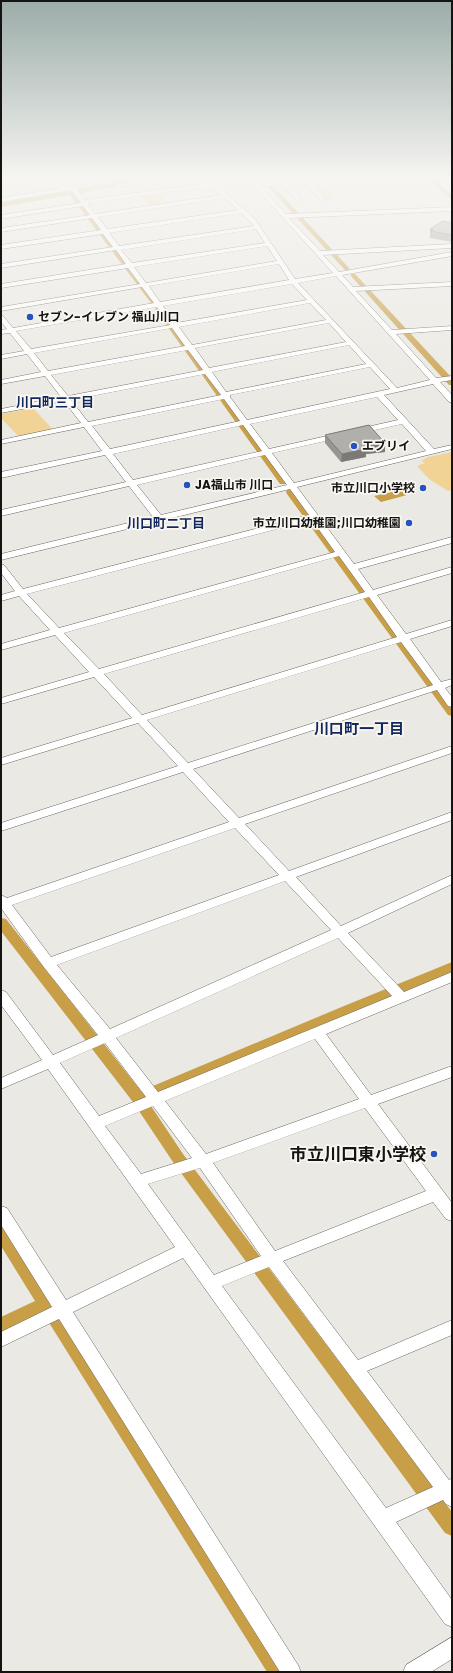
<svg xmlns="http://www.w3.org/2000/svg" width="453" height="1673" viewBox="0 0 453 1673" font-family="Poppins,'Noto Sans JP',sans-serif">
	<rect width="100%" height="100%" fill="#ebe9e3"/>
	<g fill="#f2d396">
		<polygon points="311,183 322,183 336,199 326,199"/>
		<polygon points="160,194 171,205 152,208 141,196"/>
		<polygon points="33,408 55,432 21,439 1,418 1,414"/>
		<polygon points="452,452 452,490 448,491 429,479 417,466 425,463 421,461 428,457"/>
	</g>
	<polygon fill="#c89f47" points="400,490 407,495 381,502 374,496"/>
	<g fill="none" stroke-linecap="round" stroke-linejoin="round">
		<g fill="#c89f47" fill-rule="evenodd">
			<polygon points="137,179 139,180 139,182 75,194 155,301 156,302 153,304 151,303 70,195 1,207 1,203"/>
			<polygon points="261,179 267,179 349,268 349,270 345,270"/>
			<polygon points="428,179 434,179 452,195 452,200"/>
			<polygon points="351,274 355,274 452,378 452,385 449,385 351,276"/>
			<polygon points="158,307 160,308 286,480 287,482 286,484 280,484 155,309"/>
			<polygon points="290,489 293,490 452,706 452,716 448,715 287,494 286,492 287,490"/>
			<polygon points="1,918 6,919 141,1091 344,1006 452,962 452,972 147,1100 183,1154 452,1512 452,1536 445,1533 173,1162 133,1102 1,931"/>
			<polygon points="1,1226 7,1227 285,1665 288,1672 267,1672 43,1313 1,1332 1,1317 35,1301 1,1246"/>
		</g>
		<defs>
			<g id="minor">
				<path d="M46 179C56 179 62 187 69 187 89 185 108 179 129 179L77 189 85 200 208 183 204 179H210L255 219 295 279 333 273 248 179H254L257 182 392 179 389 181 312 184 325 199 322 201 306 184 288 185 301 199 298 201 281 185 260 186 286 214 452 207V211L289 218 320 251 452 244V248L323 255 339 272 452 252V256L342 275 353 287 452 282V286L356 291 392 330 452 326V330L396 334 436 378 452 376V380L440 382 452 395V402H449L433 384 384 395 434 449 452 445V449L297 487 354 564 452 537V543L358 569 373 590 452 567V573L377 595 406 634 452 620V626L410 639 441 682 452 679V685L445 688 452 697V707L448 706 437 690 193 769 239 818 452 746V753L245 824 289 871 452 812V820L296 877 341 926 452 875V884L348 933 404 992 452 972V982L326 1034 371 1095 452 1066V1077L378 1104 452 1203V1221L446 1219 433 1202 283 1261 358 1360 452 1320V1335L367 1371 449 1480 452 1478V1507L446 1504 443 1500 396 1522 452 1600V1627L445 1624 183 1258 73 1312 298 1665 301 1672H280L59 1319 1 1347V1332L52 1307 1 1225V1206L7 1208 66 1300 175 1247 48 1069 1 1089V1078L42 1060 1 1005V990L6 992 53 1055 98 1035 43 966 1 908V895L7 898 229 822 183 772 1 831V823L178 766 138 723 1 765V758L132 718 94 677 1 704V698L89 672 55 635 1 650V644L50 630 19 596 1 601V595L15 591 1 573V564L4 565 23 589 309 515 290 489 1 560V554L153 517 129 486 1 516V510L126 482 105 455 1 478V472L102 451 84 427 1 444V440L81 423 64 401 1 413V409L61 397 45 376 1 384V380L41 372 27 354 1 359V355L24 351 10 333 1 334V330L7 329 1 322V315L3 316 13 328 154 303 142 287 1 311V307L140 284 128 268 1 288V284L126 264 116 250 1 268V264L113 247 103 234 1 249V245L101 230 92 218 1 232V228L90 215 83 206 1 219V215L81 203 71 190 1 202V198L61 188ZM211 186 221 195 95 214 88 205V203ZM225 198 238 210 107 229 98 217ZM242 213 254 226 119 246 109 233ZM256 229 265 243 132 263 121 250ZM267 246 277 261 146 283 134 267ZM279 264 289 280 160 302 149 286ZM336 276 430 380 397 388 298 283ZM292 284 307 300 176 323 163 306ZM310 303 326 320 192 345 179 327ZM157 307 170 325 31 349 16 331ZM329 323 346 342 209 368 195 348ZM172 328 185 346 48 371 34 353ZM349 345 366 364 226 392 212 372ZM188 350 203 370 68 396 51 375ZM370 367 390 389 247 420 230 397V395ZM205 374 221 395 88 422 71 400ZM377 397 398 420 269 449 250 424ZM224 399 240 421 110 449 92 426ZM402 424 426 451 294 483 272 453ZM243 425 262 451 133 480 113 454ZM265 455 287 485 161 515 137 485ZM312 520 335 552 59 628 27 594ZM339 556 365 592 99 669 64 633ZM369 597 397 637 142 715 104 674ZM401 642 433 685 188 763 147 720ZM235 828 279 875 51 957 12 905ZM285 881 331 930 110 1029 57 965ZM338 938 392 996 158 1092 116 1038ZM315 1039 359 1099 206 1154 165 1101ZM105 1043 146 1097 99 1116 60 1063ZM153 1106 192 1158 141 1174 105 1126ZM365 1108 426 1191 275 1251 213 1163ZM200 1168 261 1256 214 1275 148 1184ZM269 1267 433 1487 386 1508 222 1286Z"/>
				<polygon points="144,179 157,179 118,187 115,185"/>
				<polygon points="434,179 440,179 452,190 452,195"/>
				<polygon points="452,1637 452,1659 431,1672 403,1672 406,1665"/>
			</g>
		</defs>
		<use href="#minor" stroke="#676560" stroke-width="1"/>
		<use href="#minor" fill="#fff" fill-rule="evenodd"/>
	</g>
	<g fill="#989692">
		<polygon points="452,223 452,242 430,238 430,229"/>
		<polygon points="325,435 385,452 366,454 366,457 341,462 325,443"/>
	</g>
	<polygon fill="#7c7a77" points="385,443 385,452 366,454 366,457 341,462 342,454 363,447"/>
	<g fill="#b1afaa" stroke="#7c7a77">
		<polygon points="443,221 452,223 452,235 430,231 434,230 430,229"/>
		<polygon points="369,425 385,443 363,447 366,449 342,454 325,435"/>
	</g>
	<linearGradient id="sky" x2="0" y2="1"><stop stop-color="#9baca8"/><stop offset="0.43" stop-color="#f6f5f2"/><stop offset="1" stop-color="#f6f5f2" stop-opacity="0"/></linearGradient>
	<rect width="453" height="413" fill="url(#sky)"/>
	<g fill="#2554c1" stroke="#f9f6f1" stroke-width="1.5">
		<circle cx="30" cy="317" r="4"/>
		<circle cx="354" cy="446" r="4"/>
		<circle cx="187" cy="485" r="4"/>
		<circle cx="423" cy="488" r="4"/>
		<circle cx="409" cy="523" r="4"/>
		<circle cx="434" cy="1154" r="4"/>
	</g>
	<g text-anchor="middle" stroke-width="3.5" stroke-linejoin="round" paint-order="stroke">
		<g font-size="12" font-weight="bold" fill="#151412" stroke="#f9f6f1" text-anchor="start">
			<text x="38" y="321">セブン-イレブン 福山川口</text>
			<text x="362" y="450">エブリイ</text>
			<text x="195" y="489">JA福山市 川口</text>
			<text x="415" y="492" text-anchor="end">市立川口小学校</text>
			<text x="401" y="527" text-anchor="end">市立川口幼稚園;川口幼稚園</text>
		</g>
		<g font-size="13" font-weight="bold" fill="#11285d" stroke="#f9f6f1">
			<text x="55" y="407">川口町三丁目</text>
			<text x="166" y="528">川口町二丁目</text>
		</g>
		<g font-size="15" font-weight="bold" fill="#11285d" stroke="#f9f6f1">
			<text x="359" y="734">川口町一丁目</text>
		</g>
		<g font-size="17" font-weight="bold" fill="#151412" stroke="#f9f6f1" text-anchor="end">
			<text x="426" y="1160">市立川口東小学校</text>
		</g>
	</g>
	<rect width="453" height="1673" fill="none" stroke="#151412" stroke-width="4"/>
</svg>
